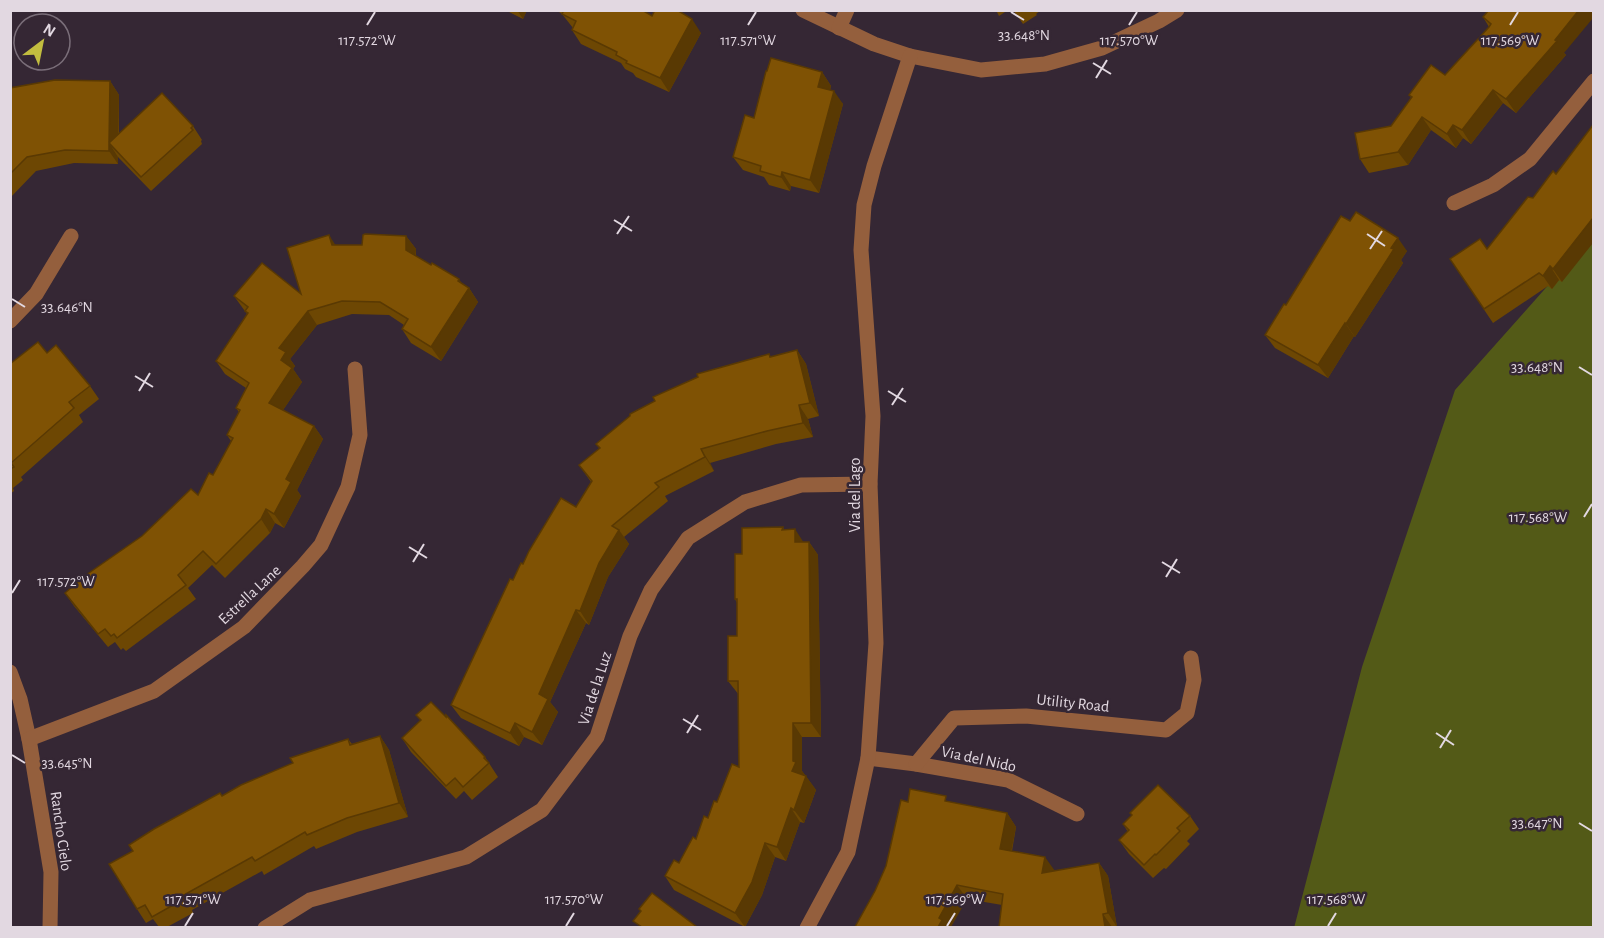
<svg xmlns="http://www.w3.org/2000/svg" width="1604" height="938" viewBox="0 0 1604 938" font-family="'Alegreya Sans',sans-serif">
	<rect width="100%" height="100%" fill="#352734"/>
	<polygon fill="#535a17" points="1593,230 1593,927 1294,928 1362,667 1455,390 1559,273"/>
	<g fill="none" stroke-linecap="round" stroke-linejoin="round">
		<g stroke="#945f3d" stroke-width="15">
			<polyline points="803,10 874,44 910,56 981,70 1045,64 1102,48 1159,21 1177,10"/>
			<polyline points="839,28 847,10"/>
			<polyline points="1454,203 1493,185 1530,159 1594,81"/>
			<polyline points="10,321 36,294 71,236"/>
			<polyline points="10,672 20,699 29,739 51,872 50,928"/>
			<polyline points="29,739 154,691 244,627 303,566 321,545 348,487 360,435 355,369"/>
			<polyline points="868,758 916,764 1008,780 1077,814"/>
			<polyline points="916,764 954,718 1026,716 1166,730 1187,713 1194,680 1191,658"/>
			<polyline points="265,928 310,900 466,857 542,810 597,737 630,636 651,590 688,538 745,502 801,485 870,484"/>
			<polyline points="807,928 848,852 868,758 876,643 870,484 873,416 861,250 864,205 874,166 910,56"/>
		</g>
	</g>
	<g fill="#6d4703">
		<polygon points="505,10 527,10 523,19"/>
		<polygon points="556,10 642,10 652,16 701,33 669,92 636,77 633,73 625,69 621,63 581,44 572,30 573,28 562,14"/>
		<polygon points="996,10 1008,10 999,16"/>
		<polygon points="1013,10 1041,10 1036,14 1037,15 1023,24"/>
		<polygon points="1483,17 1564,53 1566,55 1516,113 1503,103 1471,144 1463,138 1456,148 1431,130 1408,165 1369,173 1360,159 1391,126 1411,98 1409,95 1445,75 1489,27"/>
		<polygon points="822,72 831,86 830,90 843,104 819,193 791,186 790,191 769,185 764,177 743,170 733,157 754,118"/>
		<polygon points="110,81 119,95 119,134 193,126 202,140 201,141 202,144 151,191 118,157 118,164 74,163 36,171 10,198 10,88"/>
		<polygon points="1556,174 1562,282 1559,280 1552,289 1548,286 1493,323 1450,259 1487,249 1533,198"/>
		<polygon points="1350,221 1407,251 1401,260 1403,263 1355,337 1354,336 1328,378 1275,348 1265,335 1286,305"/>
		<polygon points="406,236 416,249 416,256 469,288 478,302 441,361 411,343 402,329 404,325 389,315 352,314 317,325 290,359 295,366 293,369 302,382 283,410 314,426 323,439 297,490 301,496 284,528 275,523 270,533 225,578 212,565 188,588 196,599 126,651 123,648 121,650 115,642 108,647 74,606 65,593 198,495 213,475 231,441 227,435 239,412 236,408 246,388 225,374 216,361 247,314 234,296 301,294 336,245 362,245"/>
		<polygon points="797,350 806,364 819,416 808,419 813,437 776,444 710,463 714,471 665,496 668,501 624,537 629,544 608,577 589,625 586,623 550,702 558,712 542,745 524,737 519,746 461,718 451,705 513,580 523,564 576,507 591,482 579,465 600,449 596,444 769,354 771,357"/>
		<polygon points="47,353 90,386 99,399 79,415 83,422 21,477 23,480 13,488 14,491 10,494 10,369"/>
		<polygon points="783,527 784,530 803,542 809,542 818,555 821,737 802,737 802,771 816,790 804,823 800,822 786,861 775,857 762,895 745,927 674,890 665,876 679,863 696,839 717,802 739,767 739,695 728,681 737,636 737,603 735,599 742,554"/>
		<polygon points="416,715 485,757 498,777 472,800 464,791 456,799 411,752 402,738 421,721"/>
		<polygon points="380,736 389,750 408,817 357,832 316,849 314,846 264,875 262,871 192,910 193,913 167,927 159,927 153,919 146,923 137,909 223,796 348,739 352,744"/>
		<polygon points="908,802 950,802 1007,813 1016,827 1012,851 1055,871 1099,863 1108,876 1117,927 999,927 1002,905 967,899 875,891 886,866"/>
		<polygon points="1190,816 1199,829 1187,841 1190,844 1166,869 1164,868 1153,878 1129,854 1119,840 1128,832 1123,824"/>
	</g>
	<g fill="#593903">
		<polygon points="517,10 527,10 523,19"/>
		<polygon points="1579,10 1593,10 1593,18 1564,53 1566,55 1516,113 1506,99"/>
		<polygon points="692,19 701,33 669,92 660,78"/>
		<polygon points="822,72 831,86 827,100 818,87"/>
		<polygon points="110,81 119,95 118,153 109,143"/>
		<polygon points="1493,90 1503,103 1471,144 1462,130"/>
		<polygon points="834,91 843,104 819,193 810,180"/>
		<polygon points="1422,117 1431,130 1408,165 1398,152"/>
		<polygon points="1453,125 1463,138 1456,148 1447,134"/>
		<polygon points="109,143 118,157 118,164 109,151"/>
		<polygon points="782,172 791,186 790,191 781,177"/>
		<polygon points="1593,218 1593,243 1562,282 1553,269"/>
		<polygon points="329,235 338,249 332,245"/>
		<polygon points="406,236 416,249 415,263 406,250"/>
		<polygon points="1398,238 1407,251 1401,260 1403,263 1355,337 1346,324"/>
		<polygon points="1550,266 1559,280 1552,289 1543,276"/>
		<polygon points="459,279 467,291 469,288 478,302 441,361 431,347"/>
		<polygon points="308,311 317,325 290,359 295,366 293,369 302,382 279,416 269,403 281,360 279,348"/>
		<polygon points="1345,323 1354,336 1328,378 1318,365"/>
		<polygon points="797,350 806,364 819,416 810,403"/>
		<polygon points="799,405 808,419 813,437 803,423"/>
		<polygon points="314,426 323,439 297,490 301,496 284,528 274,514 286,479"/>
		<polygon points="701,449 710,463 714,471 705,457"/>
		<polygon points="266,509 275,523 270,533 261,519"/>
		<polygon points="795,529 804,543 795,542"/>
		<polygon points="619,530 629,544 608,577 589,625 580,611 599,563"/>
		<polygon points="809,542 818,555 821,737 811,723"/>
		<polygon points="576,610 586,623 550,702 558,712 542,745 532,732 539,694"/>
		<polygon points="515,723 524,737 519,746 510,733"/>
		<polygon points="793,723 802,737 802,771 805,775 802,785 792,771"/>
		<polygon points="380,736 389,750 408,817 399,803"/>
		<polygon points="806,776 816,790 804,823 794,810"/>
		<polygon points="791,808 800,822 786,861 777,847"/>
		<polygon points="1007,813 1016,827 1009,863 1000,849"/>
		<polygon points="765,843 775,857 762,895 745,927 735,913"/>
		<polygon points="1045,857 1055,871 1042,873"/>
		<polygon points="1099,863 1108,876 1117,927 1108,913"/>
		<polygon points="957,885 967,899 951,927 938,927 939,918"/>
		<polygon points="1103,914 1112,927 1105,927"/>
	</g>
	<g fill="#7f5204" stroke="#593903" stroke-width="1.5">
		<polygon points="564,10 642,10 652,16 655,10 677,10 692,19 660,78 626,63 627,61 616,55 617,52 572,30 576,21 562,14"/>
		<polygon points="1489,10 1579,10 1555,40 1557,41 1506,99 1493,90 1462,130 1453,125 1447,134 1422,117 1398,152 1360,159 1355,133 1391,126 1412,97 1409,95 1431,65 1445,75 1489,27 1491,24 1483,17"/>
		<polygon points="771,58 822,72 818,87 834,91 810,180 782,172 781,177 760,171 761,166 733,157 745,115 754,118 766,71 767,71"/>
		<polygon points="55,80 110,81 109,143 162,93 193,126 191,128 193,130 141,177 109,143 109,151 65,150 27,157 10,174 10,88"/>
		<polygon points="1593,125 1593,218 1553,269 1550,266 1543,276 1539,273 1484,309 1450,259 1480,239 1487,249 1528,197 1533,198 1553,171 1556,174"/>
		<polygon points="1356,212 1398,238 1391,248 1394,249 1346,324 1345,323 1318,365 1265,335 1284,304 1286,305 1341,216 1350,221"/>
		<polygon points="365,234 406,236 406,250 431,265 432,263 459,279 458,281 469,288 431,347 402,329 408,319 380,302 342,301 308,311 279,348 286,352 281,360 292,368 269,403 314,426 286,479 291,482 274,514 266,509 261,519 216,564 203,551 178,575 186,585 117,638 114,634 111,636 105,629 98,634 65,593 86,575 142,536 191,489 198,495 209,473 213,475 233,438 227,435 240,410 236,408 249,383 216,361 248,313 245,311 248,307 234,296 262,263 301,294 287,248 329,235 332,245 362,245 363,235"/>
		<polygon points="38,342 47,353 56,345 90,386 69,402 74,408 11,463 14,467 10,469 10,369 11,369 10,364"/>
		<polygon points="797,350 810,403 799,405 803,423 767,431 701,449 705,457 655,483 659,487 612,526 619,530 599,563 580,611 576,610 539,694 548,699 532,732 515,723 510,733 451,705 510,579 513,580 521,563 523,564 529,551 561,498 576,507 592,481 579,465 600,448 596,444 630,416 630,414 655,401 653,397 698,377 697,374 769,354 770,357"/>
		<polygon points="783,527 782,530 795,529 795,542 809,542 811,723 793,723 793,761 796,762 792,771 806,776 794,810 791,808 777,847 765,843 752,882 735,913 665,876 674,860 679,863 693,837 696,839 704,816 708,818 714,801 717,802 732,764 739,767 738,681 728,681 728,636 737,636 737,599 735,599 735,554 742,554 742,528"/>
		<polygon points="431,702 446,717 446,715 485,757 484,758 489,763 463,787 455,778 446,786 402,738 421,720 416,715"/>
		<polygon points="380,736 399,803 347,818 307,835 305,832 255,861 252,857 182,896 184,899 152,917 145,905 137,909 109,864 133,851 129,845 154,829 220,793 222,796 241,785 293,763 290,758 348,739 350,745"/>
		<polygon points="1158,785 1190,816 1177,828 1180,831 1156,855 1155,854 1144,865 1119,840 1129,830 1123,824 1132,815 1130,813"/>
		<polygon points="910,789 946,796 945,801 1007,813 1000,849 1045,857 1042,873 1099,863 1108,913 1103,914 1105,927 999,927 1003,894 957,885 939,918 942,920 938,927 855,927 875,891 886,866 901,800 908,802"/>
		<polygon points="652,893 697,927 642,927 633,921 641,911 639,909"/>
	</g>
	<path fill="none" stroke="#e2d8e1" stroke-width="2" d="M1011 12 1024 20M367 25 375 12M748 25 756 12M1129 25 1137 12M1510 25 1518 12M1093 63 1111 74M1096 78 1107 60M614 220 632 231M617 234 629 216M1367 234 1385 246M1370 249 1382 231M12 299 25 307M1579 367 1592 375M135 376 153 387M139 391 150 373M888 391 906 402M892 405 903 388M1584 517 1592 504M409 547 427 558M413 562 424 544M1162 562 1180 573M1166 577 1177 559M12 593 20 580M683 719 701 730M687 733 698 715M1436 733 1454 745M1440 748 1451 730M12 755 25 763M1579 823 1592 831M185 926 193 913M566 926 574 913M947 926 955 913M1328 926 1336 913"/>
	<g text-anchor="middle" stroke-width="5" stroke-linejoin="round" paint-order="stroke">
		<g font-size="16" fill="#e2d8e1" stroke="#352734">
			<text transform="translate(854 495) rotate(-90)" y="6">Via del Lago</text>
			<text transform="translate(249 594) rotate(-43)" y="6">Estrella Lane</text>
			<text transform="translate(594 688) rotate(-72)" y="6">Via de la Luz</text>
			<text transform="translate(1073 702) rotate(6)" y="6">Utility Road</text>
			<text transform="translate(979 758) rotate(12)" y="6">Via del Nido</text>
			<text transform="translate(62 831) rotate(82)" y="6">Rancho Cielo</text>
		</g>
	</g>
	<g font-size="15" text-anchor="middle" fill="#e2d8e1" stroke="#352734" stroke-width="5" stroke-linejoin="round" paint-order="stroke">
		<text x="1024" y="40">33.648°N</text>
		<text x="367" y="45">117.572°W</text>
		<text x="748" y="45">117.571°W</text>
		<text x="1129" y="45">117.570°W</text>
		<text x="1510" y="45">117.569°W</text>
		<text x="67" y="312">33.646°N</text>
		<text x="1537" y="372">33.648°N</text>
		<text x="1538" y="522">117.568°W</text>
		<text x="66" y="586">117.572°W</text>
		<text x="67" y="768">33.645°N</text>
		<text x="1537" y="828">33.647°N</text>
		<text x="193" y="904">117.571°W</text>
		<text x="574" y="904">117.570°W</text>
		<text x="955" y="904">117.569°W</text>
		<text x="1336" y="904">117.568°W</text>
	</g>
	<rect width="1604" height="938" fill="none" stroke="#e2d8e1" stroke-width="24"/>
	<g transform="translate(42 42) rotate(32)"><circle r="28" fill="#352734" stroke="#7a6e79" stroke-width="1.5"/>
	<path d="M0-4.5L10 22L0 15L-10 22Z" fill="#c2bd3f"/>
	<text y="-9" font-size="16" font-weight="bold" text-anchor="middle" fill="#e2d8e1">N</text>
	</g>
</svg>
